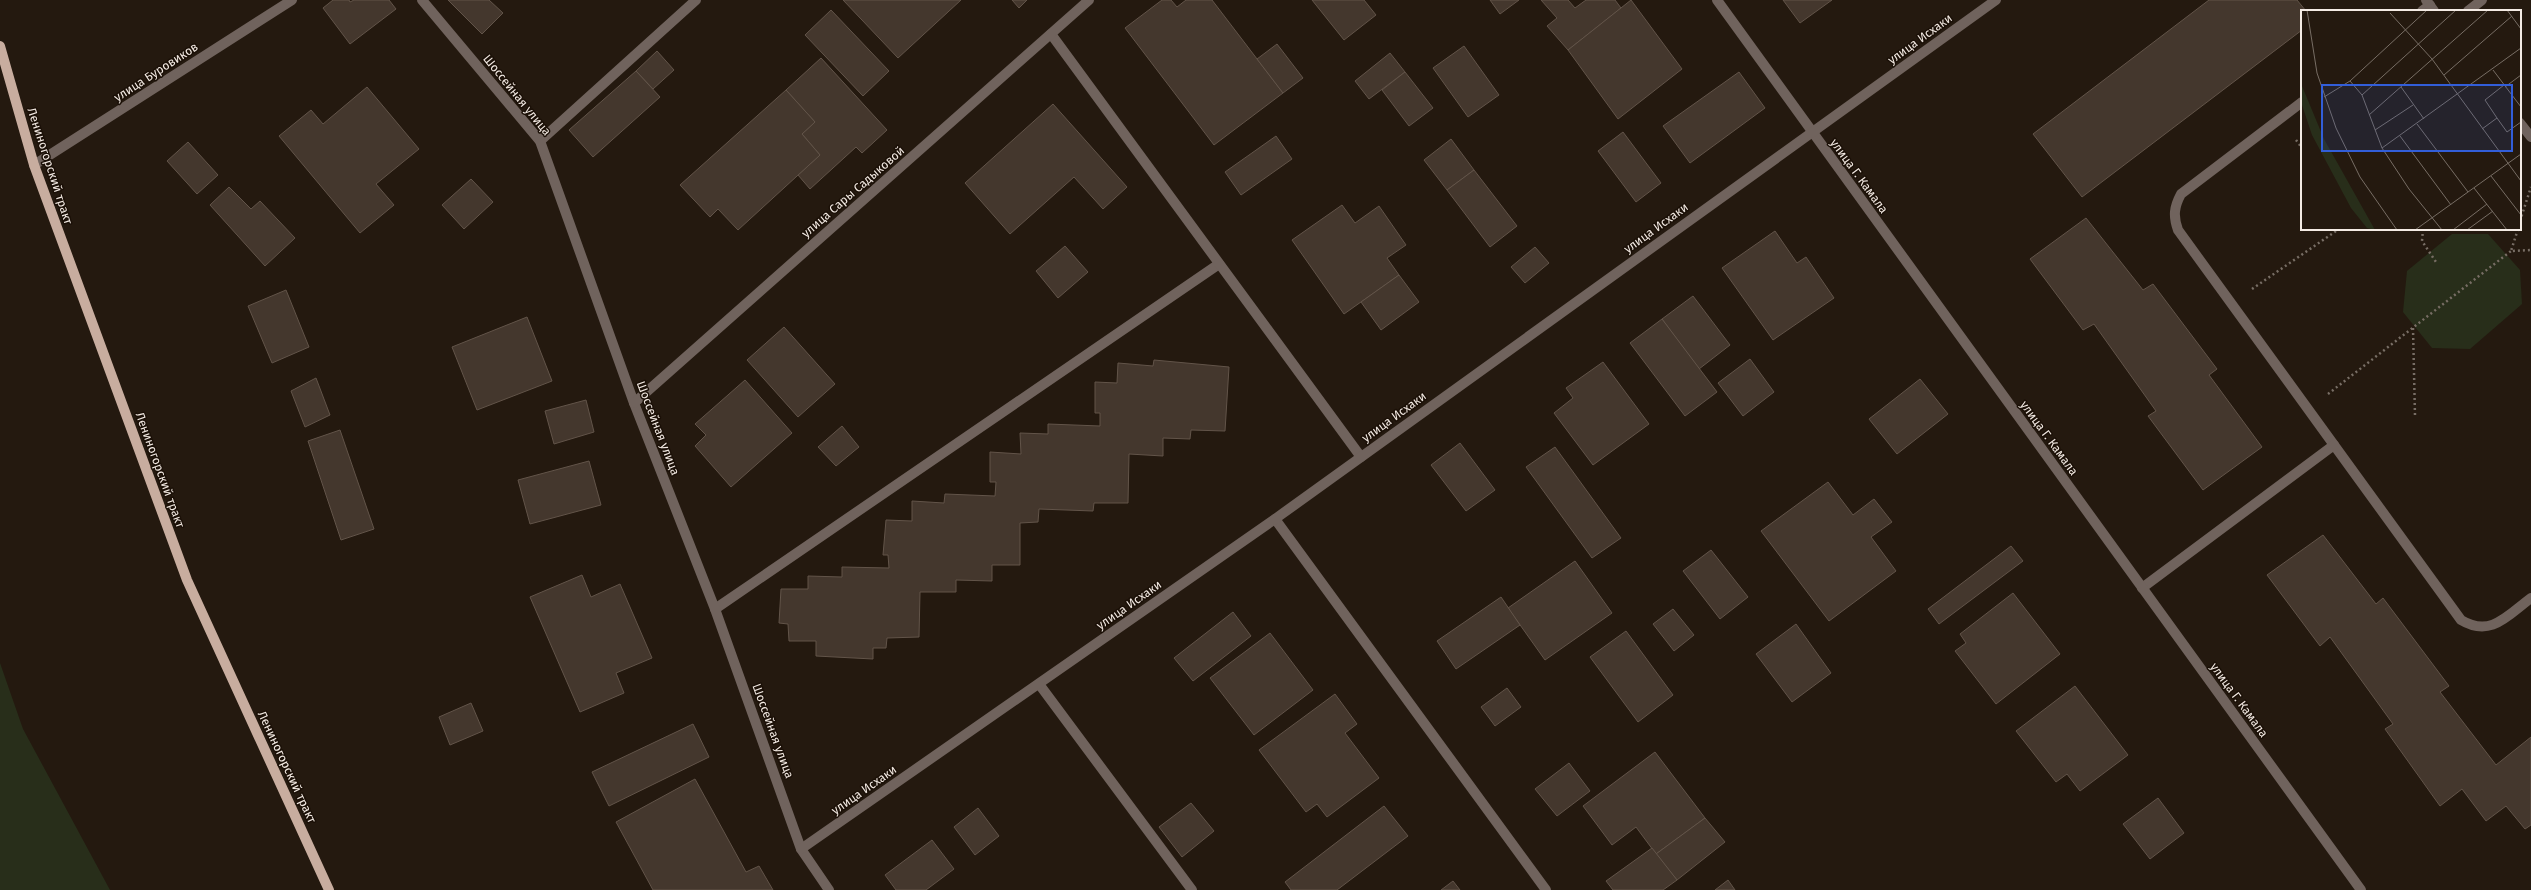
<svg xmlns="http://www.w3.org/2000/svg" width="2531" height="890" viewBox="0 0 2531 890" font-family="'Fira Sans',sans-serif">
	<rect width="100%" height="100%" fill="#24190f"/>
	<g fill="#282e1a">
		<polygon points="2452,234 2488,234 2520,270 2522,304 2470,349 2432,348 2403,312 2407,271"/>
		<polygon points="0,663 23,729 110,890 0,890"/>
	</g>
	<g fill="#44372d" stroke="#625449">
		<polygon points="333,0 349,0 350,2 354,0 389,0 396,9 350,44 323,8"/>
		<polygon points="448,0 489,0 503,13 482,34"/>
		<polygon points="843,0 961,0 898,58"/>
		<polygon points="1012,0 1027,0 1019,8"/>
		<polygon points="1162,0 1171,0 1177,7 1186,0 1212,0 1283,93 1214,145 1125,28"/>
		<polygon points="1312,0 1364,0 1376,15 1344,40"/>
		<polygon points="1490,0 1519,0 1500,14"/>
		<polygon points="1541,0 1568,0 1575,8 1586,0 1615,0 1621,8 1568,50 1547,26 1557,18"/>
		<polygon points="1631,0 1682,69 1618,119 1568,50"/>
		<polygon points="1783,0 1832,0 1800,23"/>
		<polygon points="2209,0 2297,0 2306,11 2302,11 2302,30 2082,197 2033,134"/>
		<polygon points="831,10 889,71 863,96 805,35"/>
		<polygon points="1277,44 1303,78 1283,93 1257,59"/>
		<polygon points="1464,46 1499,95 1468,117 1433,68"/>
		<polygon points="657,51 674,70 653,89 636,71"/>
		<polygon points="1390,53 1405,72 1369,99 1355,81"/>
		<polygon points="821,58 887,130 862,153 856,147 810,189 798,175 820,155 802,134 815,122 786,90"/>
		<polygon points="636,71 660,97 593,157 569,130"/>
		<polygon points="1405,72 1433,108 1409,126 1382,90"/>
		<polygon points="1739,72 1765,108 1690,163 1663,126"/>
		<polygon points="367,87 419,149 376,184 394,205 360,233 279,136 311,110 323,124"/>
		<polygon points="786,90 815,122 802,134 820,155 738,230 718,209 710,217 680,185"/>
		<polygon points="1053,104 1127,187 1103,209 1074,177 1010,234 965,183"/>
		<polygon points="1623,132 1661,183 1636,202 1598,151"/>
		<polygon points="1276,136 1292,159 1241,195 1225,172"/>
		<polygon points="1451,139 1474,170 1447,190 1424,160"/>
		<polygon points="188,142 218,175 197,194 167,161"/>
		<polygon points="1474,170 1517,226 1490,247 1447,190"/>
		<polygon points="471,179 493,202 464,229 442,205"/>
		<polygon points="229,187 251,209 260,201 295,238 265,266 210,205"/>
		<polygon points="1342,205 1355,223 1379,206 1406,245 1387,258 1399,275 1344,314 1292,240"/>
		<polygon points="2086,218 2143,290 2153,284 2217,369 2209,375 2262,447 2203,490 2148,416 2156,411 2094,324 2083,330 2030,259"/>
		<polygon points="1775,231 1797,263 1806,257 1834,298 1773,340 1722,268"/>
		<polygon points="1065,246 1088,272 1058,298 1036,271"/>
		<polygon points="1535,247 1549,263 1525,283 1511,267"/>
		<polygon points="1399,275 1419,302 1381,330 1361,302"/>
		<polygon points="286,290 309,347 272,363 248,306"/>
		<polygon points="1693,296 1730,345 1699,369 1662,319"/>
		<polygon points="527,317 552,381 477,410 452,347"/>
		<polygon points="1662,319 1717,392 1685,416 1630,343"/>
		<polygon points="784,327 835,384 798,417 747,360"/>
		<polygon points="1750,359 1774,392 1743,416 1718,383"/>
		<polygon points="1154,360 1229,367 1225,431 1191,430 1190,439 1163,438 1163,456 1129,454 1128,503 1094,503 1093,511 1039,509 1038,522 1020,523 1020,565 992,565 992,581 956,580 956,592 920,592 919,637 887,638 886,648 873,648 873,659 816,656 816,641 789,641 788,624 779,623 781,589 808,589 808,576 842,577 842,567 889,568 888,555 883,555 886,520 912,521 912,501 944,503 945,494 995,496 996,482 990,482 990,452 1021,454 1020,433 1048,434 1048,424 1100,426 1100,413 1095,413 1095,382 1117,383 1118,363 1153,366"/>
		<polygon points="1603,362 1649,424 1593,465 1554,413 1573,398 1566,388"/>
		<polygon points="316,378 330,415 305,427 291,391"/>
		<polygon points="1920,379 1948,414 1897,454 1869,419"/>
		<polygon points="745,380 792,433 731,487 695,446 706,435 695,424"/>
		<polygon points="586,400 594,432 554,444 545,411"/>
		<polygon points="842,426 859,447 836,466 818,447"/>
		<polygon points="340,430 374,529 341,540 308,441"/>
		<polygon points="1460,443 1495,490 1466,511 1431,465"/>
		<polygon points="1555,447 1621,538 1592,558 1526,467"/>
		<polygon points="589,461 601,505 530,524 518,480"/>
		<polygon points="1828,482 1853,515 1874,499 1892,522 1871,537 1896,571 1829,621 1761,531"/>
		<polygon points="2323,535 2376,604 2383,598 2449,686 2440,692 2496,765 2531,737 2531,825 2525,829 2506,806 2486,821 2462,789 2440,806 2385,729 2393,724 2330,637 2320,646 2267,575"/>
		<polygon points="2011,546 2023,561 1939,624 1928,609"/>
		<polygon points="1711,550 1748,597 1720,619 1683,571"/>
		<polygon points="1575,561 1612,613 1545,660 1508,608"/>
		<polygon points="582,575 591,597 620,584 652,658 616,673 624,693 580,712 530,597"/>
		<polygon points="2013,593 2060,654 1996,704 1955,651 1966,643 1960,634"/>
		<polygon points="1501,597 1520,625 1456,669 1437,641"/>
		<polygon points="1673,609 1694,635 1674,651 1653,624"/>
		<polygon points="1233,612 1251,636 1193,681 1174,658"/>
		<polygon points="1796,624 1831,673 1792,702 1756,654"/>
		<polygon points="1626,631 1673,695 1638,722 1590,657"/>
		<polygon points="1270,633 1313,690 1254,735 1210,678"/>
		<polygon points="2075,686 2128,755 2080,791 2067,774 2056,782 2016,731"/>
		<polygon points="1507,688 1521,707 1495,726 1481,707"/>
		<polygon points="1335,694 1357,724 1345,733 1379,778 1327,817 1317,804 1306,812 1259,750"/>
		<polygon points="471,703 483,731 450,745 439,717"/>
		<polygon points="693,724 709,757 609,806 592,772"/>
		<polygon points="1655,752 1705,818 1656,854 1636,827 1612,845 1583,806"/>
		<polygon points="1569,763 1590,791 1557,816 1535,789"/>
		<polygon points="695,779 746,872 759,866 773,890 653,890 616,822"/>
		<polygon points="2158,798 2184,833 2150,859 2123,824"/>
		<polygon points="1191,803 1214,831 1182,857 1159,827"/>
		<polygon points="1384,806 1408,836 1337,890 1291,890 1285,882"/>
		<polygon points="978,808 999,836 975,855 954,827"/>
		<polygon points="1705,818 1725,842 1677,880 1656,854"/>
		<polygon points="932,840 954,869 926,890 896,890 885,875"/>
		<polygon points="1652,848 1677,880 1663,890 1613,890 1606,881"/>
		<polygon points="1728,880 1735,890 1715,890"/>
		<polygon points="1453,881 1460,890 1441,890"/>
	</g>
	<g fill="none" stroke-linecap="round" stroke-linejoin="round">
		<g stroke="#786e65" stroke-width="2.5" stroke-dasharray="2 3" stroke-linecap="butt">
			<polyline points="2296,140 2302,148"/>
			<polyline points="2520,221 2531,187"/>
			<polyline points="2423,229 2422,241 2436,262"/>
			<polyline points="2518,229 2511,251 2531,250"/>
			<polyline points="2252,289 2339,229"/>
			<polyline points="2413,328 2415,416"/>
			<polyline points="2328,394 2511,251"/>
		</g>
		<g stroke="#70635d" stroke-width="10">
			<polyline points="2422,11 2430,5"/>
			<polyline points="2468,11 2482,0"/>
			<path d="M2302 102 2181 194C2174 207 2173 216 2178 230L2334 445"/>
			<polyline points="540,141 696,0"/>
			<path d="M2142 588 2334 445 2461 620C2491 638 2508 615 2531 598"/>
			<polyline points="715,609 1219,264"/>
			<polyline points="1039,684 1192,890"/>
		</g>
		<g stroke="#70635d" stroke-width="10">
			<polyline points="422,0 540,141 634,403 715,609 801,849 829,890"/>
			<polyline points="1717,0 2361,890"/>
			<polyline points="2426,0 2434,11"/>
			<polyline points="1051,34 1361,457"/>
			<polyline points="2520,123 2531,137"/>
			<polyline points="34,165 292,0"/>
			<polyline points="634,403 1089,0"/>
			<polyline points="1275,519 1546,890"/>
			<polyline points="801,849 1275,519 1996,0"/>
		</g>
		<polyline stroke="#c8ad9f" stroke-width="10" points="0,46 34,165 187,580 329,890"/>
	</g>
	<g text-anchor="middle" stroke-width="3" stroke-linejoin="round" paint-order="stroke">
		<g font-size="12" fill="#f4ebe4" stroke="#1b1007">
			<text transform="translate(1920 39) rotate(-36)" y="4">улица Исхаки</text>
			<text transform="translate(156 72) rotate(-33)" y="4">улица Буровиков</text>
			<text transform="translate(517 95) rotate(51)" y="4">Шоссейная улица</text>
			<text transform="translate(50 166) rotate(72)" y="4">Лениногорский тракт</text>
			<text transform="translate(1859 176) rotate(54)" y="4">улица Г. Камала</text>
			<text transform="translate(853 192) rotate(-41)" y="4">улица Сары Садыковой</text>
			<text transform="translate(1656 228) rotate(-36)" y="4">улица Исхаки</text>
			<text transform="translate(1394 417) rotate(-36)" y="4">улица Исхаки</text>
			<text transform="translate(658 428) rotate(69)" y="4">Шоссейная улица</text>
			<text transform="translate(2049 438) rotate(54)" y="4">улица Г. Камала</text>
			<text transform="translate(160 470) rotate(70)" y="4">Лениногорский тракт</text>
			<text transform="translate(1129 605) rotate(-35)" y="4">улица Исхаки</text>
			<text transform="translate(2239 700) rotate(54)" y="4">улица Г. Камала</text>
			<text transform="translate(773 731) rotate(70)" y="4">Шоссейная улица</text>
			<text transform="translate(287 767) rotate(65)" y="4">Лениногорский тракт</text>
			<text transform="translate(864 790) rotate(-35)" y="4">улица Исхаки</text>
		</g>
	</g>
	<g transform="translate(2301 10)">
		<rect width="220" height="220" fill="#24190f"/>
		<path d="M1 76 23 129 74 220 66 218 50 198 11 125 0 92Z" fill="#282e1a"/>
		<path fill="none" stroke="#776d64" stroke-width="1" d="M6 0 16 63 35 118 59 167 96 220M206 0 220 19M89 3 131 49 220 171M192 60 220 97M143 65 211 6M49 71 61 85 81 138 108 179 141 220M100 77 123 109M204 77 220 65M61 85 155 0M23 87 49 71 126 0M68 105 187 0M196 108 184 90 203 75M116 114 167 182M181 119 196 108 206 122 220 112M74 120 112 95M99 126 150 195M81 138 220 38M190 166 220 205M173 178 206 220M114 220 220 144M152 220 186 194M166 220 192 201"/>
		<path fill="#325ed9" fill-opacity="0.15" stroke="#325ed9" stroke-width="2" d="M21 75H211V141H21Z"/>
		<rect width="220" height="220" fill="none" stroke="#f4ebe4" stroke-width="2"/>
	</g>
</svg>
